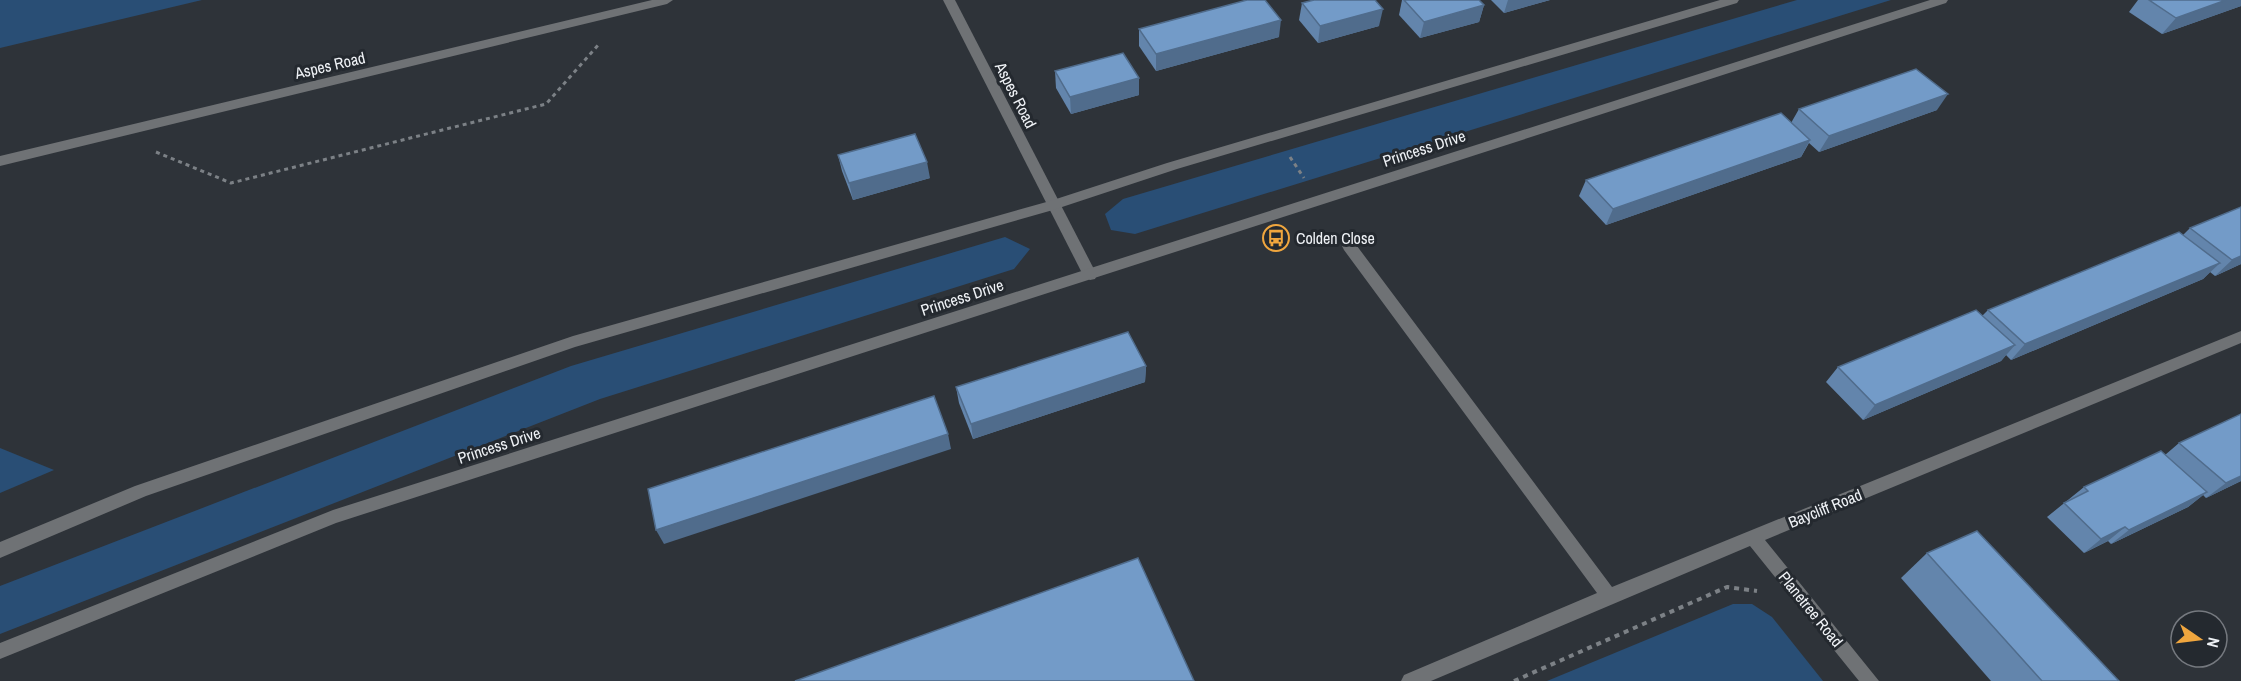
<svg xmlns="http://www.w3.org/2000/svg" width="2241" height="681" viewBox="0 0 2241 681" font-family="'Archivo Narrow',sans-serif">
	<rect width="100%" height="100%" fill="#2e3339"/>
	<g fill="#294e75">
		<polygon points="0,0 202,0 0,48"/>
		<polygon points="1797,0 1891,0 1135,234 1111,230 1105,214 1123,199"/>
		<polygon points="1005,237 1030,249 1014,269 600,399 0,634 0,586 571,366"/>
		<polygon points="0,448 54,470 0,493"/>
		<polygon points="1733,604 1752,604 1772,617 1823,681 1547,681"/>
	</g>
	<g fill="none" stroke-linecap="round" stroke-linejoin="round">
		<g stroke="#7c8186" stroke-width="3" stroke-dasharray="4 4" stroke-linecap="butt">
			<polyline points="156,152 231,183 546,104 600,43"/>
			<polyline points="1290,157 1304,178"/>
		</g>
		<polyline stroke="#7c8186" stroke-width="4" stroke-dasharray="5 5" stroke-linecap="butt" points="1514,681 1727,587 1757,591"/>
		<g fill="#6f7275" fill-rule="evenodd">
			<polygon points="652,0 673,0 667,4 0,166 0,156"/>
			<polygon points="943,0 955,0 1097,275 1095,279 1090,280 1083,275"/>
			<polygon points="1349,241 1354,242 1612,587 2241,331 2241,343 1765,540 1879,681 1859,681 1750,546 1431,681 1401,681 1404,675 1597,593 1344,250 1342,246"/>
		</g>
		<g fill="#6f7275" fill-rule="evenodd">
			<polygon points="1720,0 1739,0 1737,3 1177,169 1053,210 575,347 146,496 0,558 0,542 135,486 573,336 1050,201 1167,163"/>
			<polygon points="1930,0 1948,0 1946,3 336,523 0,659 0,643 333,510"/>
		</g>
	</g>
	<g fill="#6385ac">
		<polygon points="1402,0 1479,0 1484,5 1479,22 1420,38 1399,15"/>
		<polygon points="1491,0 1550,0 1504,13"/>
		<polygon points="2138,0 2241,0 2241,6 2162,34 2129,12"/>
		<polygon points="1302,3 1379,26 1318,43 1299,20"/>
		<polygon points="1139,29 1279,37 1156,71 1139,46"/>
		<polygon points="1055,71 1139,95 1071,114 1056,88"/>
		<polygon points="1799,109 1937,110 1819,152 1809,143 1801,157 1606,225 1579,196 1586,180 1791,123"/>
		<polygon points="838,155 930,178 853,200 842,171"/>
		<polygon points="2241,207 2241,264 2215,276 2210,272 2203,279 2011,360 2006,355 2001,361 1863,420 1826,382 1838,367 1982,316 1988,310 2183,235 2190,228"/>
		<polygon points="1146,366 1145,382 973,439 959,403 956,387"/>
		<polygon points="2241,414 2241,481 2206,498 2203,495 2188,507 2111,544 2108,541 2084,553 2047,517 2084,487 2165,455 2179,443"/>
		<polygon points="1927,553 2119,681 1991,681 1901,578"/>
	</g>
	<g fill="#506c8c">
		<polygon points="1508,0 1550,0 1504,13"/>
		<polygon points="2226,0 2241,0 2241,6 2162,34 2176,18"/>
		<polygon points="1484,5 1479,22 1420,38 1424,22"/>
		<polygon points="1383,9 1379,26 1318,43 1320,26"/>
		<polygon points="1281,20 1279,37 1156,71 1156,54"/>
		<polygon points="1139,78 1139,95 1071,114 1070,97"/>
		<polygon points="1948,94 1937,110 1819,152 1829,136"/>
		<polygon points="1810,140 1801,157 1606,225 1613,209"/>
		<polygon points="927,162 930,178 853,200 849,183"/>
		<polygon points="2241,256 2241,264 2215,276 2232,260"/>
		<polygon points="2220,263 2203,279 2011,360 2025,344"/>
		<polygon points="2015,345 2001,361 1863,420 1875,405"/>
		<polygon points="1146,366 1145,382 973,439 971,424"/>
		<polygon points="948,434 951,449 664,544 656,530"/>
		<polygon points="2241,476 2241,481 2206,498 2226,483"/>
		<polygon points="2207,492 2188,507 2111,544 2129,530"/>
		<polygon points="2125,527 2108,541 2084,553 2101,539"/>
	</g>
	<g fill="#739bc8" stroke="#506c8c" stroke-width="1.5">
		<polygon points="1247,0 1265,0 1281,20 1156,54 1139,29"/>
		<polygon points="1314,0 1375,0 1383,9 1320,26 1302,3"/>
		<polygon points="1404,0 1479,0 1484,5 1424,22"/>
		<polygon points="2149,0 2226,0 2176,18"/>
		<polygon points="1123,53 1139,78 1070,97 1055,71"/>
		<polygon points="1916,69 1948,94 1829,136 1799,109"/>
		<polygon points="1781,113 1810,140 1613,209 1586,180"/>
		<polygon points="915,134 927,162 849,183 838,155"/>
		<polygon points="2241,207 2241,256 2232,260 2190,228"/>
		<polygon points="2179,232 2220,263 2025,344 1988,310"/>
		<polygon points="1976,310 2015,345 1875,405 1838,367"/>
		<polygon points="1128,332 1146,366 971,424 956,387"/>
		<polygon points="934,396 948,434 656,530 648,489"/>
		<polygon points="2241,414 2241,476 2226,483 2179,443"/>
		<polygon points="2161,451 2207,492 2129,530 2125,527 2101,539 2064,503 2088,491 2084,487"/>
		<polygon points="1977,531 2119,681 2042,681 1927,553"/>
		<polygon points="1138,558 1194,681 795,681"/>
	</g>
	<defs>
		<symbol id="bus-ring" viewBox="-11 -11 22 22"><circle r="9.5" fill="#24292f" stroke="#f0a63e" stroke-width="1.5"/><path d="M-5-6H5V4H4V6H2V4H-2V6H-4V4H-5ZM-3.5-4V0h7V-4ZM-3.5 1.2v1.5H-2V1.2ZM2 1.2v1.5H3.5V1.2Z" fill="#f0a63e"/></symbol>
	</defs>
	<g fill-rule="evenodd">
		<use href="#bus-ring" x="1261" y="223" width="30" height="30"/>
	</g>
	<g text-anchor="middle" stroke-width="6" stroke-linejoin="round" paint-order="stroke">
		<g font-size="16" fill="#eff2f6" stroke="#24292f">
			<text transform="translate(330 65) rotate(-13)" y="6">Aspes Road</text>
			<text transform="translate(1016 95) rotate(63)" y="6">Aspes Road</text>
			<text transform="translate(1424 148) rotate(-18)" y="6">Princess Drive</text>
			<text transform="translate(962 297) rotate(-18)" y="6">Princess Drive</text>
			<text transform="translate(499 445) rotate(-18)" y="6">Princess Drive</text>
			<text transform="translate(1825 508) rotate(-22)" y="6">Baycliff Road</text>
			<text transform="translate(1811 609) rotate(51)" y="6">Planetree Road</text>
		</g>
		<g font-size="16" fill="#eff2f6" stroke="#24292f" text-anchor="start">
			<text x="1296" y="244">Colden Close</text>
		</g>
	</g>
	<g transform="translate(2199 639) rotate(104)"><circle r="28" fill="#24292f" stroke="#75797f" stroke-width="1.5"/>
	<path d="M0-4.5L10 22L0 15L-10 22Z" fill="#f0a63e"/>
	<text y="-9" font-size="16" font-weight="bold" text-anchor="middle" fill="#eff2f6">N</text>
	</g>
</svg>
